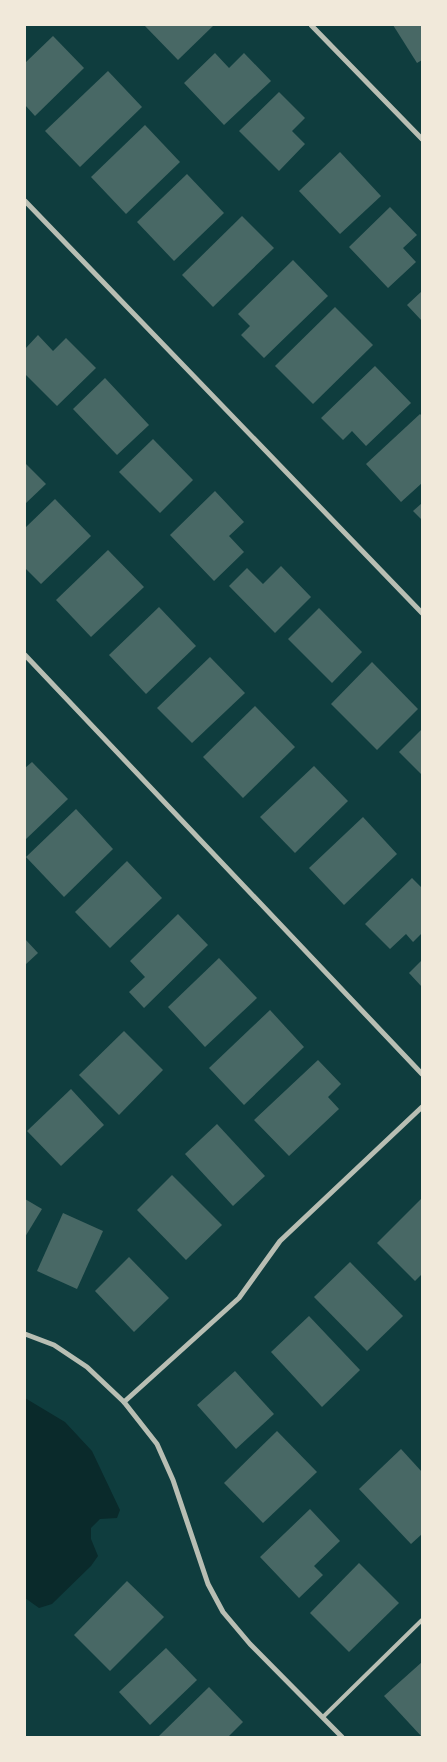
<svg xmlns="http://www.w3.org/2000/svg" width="447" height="1762" viewBox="0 0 447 1762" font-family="Rubik,sans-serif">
	<rect width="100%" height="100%" fill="#0f3d3e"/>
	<polygon fill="#0a2a2b" points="25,1398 65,1422 92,1451 120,1510 117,1518 100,1519 91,1528 91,1539 98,1556 91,1566 52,1604 39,1608 25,1598"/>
	<g fill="#486865">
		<polygon points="144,25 214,25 178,60"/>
		<polygon points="393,25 422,25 422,60 417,63"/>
		<polygon points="53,36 84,68 35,116 25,105 25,63"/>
		<polygon points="215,53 229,68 244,53 271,81 224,125 184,83"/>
		<polygon points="108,71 142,107 80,167 45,131"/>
		<polygon points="279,92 305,118 292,131 305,144 279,171 239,131"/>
		<polygon points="145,125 180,162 126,214 91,177"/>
		<polygon points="340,152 381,196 340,234 299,191"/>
		<polygon points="187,174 224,213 174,261 137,222"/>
		<polygon points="390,207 417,235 403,248 416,262 388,288 349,247"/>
		<polygon points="242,216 274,248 213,307 182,275"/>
		<polygon points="293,260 328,296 264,358 241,335 250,326 238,314"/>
		<polygon points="422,291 422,321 407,305"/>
		<polygon points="335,307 373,345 313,404 275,366"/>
		<polygon points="38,335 53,351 66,338 96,368 57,406 25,374 25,349"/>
		<polygon points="375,366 411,403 366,446 352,431 343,440 321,418"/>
		<polygon points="105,378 149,425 117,455 73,409"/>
		<polygon points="420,414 422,416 422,483 401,502 366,464"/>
		<polygon points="153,439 193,480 160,513 119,472"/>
		<polygon points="25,463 46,484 25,504"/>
		<polygon points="215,491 244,522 229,536 244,552 214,581 170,535"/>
		<polygon points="55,499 91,536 41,584 25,568 25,528"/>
		<polygon points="422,503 422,520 413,511"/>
		<polygon points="108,550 144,587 91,637 56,600"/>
		<polygon points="281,566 311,597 275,633 229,586 247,568 263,584"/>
		<polygon points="159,607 196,646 146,694 109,655"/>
		<polygon points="319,608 362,652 332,683 288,639"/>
		<polygon points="210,657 245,693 192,743 157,708"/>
		<polygon points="372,662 418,709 377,750 331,704"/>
		<polygon points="255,706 295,747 243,798 203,757"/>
		<polygon points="422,729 422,775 399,752"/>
		<polygon points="32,762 68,799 25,840 25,768"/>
		<polygon points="314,766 348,801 295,853 260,817"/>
		<polygon points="76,809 113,849 64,897 26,857"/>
		<polygon points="363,817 397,854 344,905 309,868"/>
		<polygon points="127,861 162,898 110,948 75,912"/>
		<polygon points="412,878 422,888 422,933 413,942 406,934 390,949 365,924"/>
		<polygon points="178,914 208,945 144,1008 129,992 145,977 130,961"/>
		<polygon points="25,939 38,953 25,965"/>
		<polygon points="219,958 257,998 205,1047 168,1007"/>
		<polygon points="422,960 422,987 409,973"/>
		<polygon points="270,1010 304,1047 244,1105 209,1068"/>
		<polygon points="124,1031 163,1070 119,1115 79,1075"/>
		<polygon points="318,1060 341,1084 328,1097 339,1109 289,1156 254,1120"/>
		<polygon points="71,1089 104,1125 61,1166 27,1131"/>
		<polygon points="217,1124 265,1176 233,1206 185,1154"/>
		<polygon points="172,1175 222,1225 186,1260 137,1210"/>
		<polygon points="422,1198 422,1274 415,1281 377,1243"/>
		<polygon points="25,1199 42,1209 25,1237"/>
		<polygon points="63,1213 103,1231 77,1289 37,1271"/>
		<polygon points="129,1257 169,1298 134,1332 95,1291"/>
		<polygon points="350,1262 403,1316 367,1351 314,1297"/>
		<polygon points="309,1316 360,1370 322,1407 271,1352"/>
		<polygon points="235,1371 274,1414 236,1449 197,1405"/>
		<polygon points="277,1431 317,1472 263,1523 224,1483"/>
		<polygon points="401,1449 422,1472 422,1534 411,1544 359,1489"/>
		<polygon points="310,1509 340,1541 314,1566 323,1575 299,1598 260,1557"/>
		<polygon points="359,1563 399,1603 349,1652 310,1613"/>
		<polygon points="127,1581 164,1617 110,1671 74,1635"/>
		<polygon points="166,1648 197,1680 150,1725 119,1692"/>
		<polygon points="422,1662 422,1737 384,1696"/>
		<polygon points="209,1687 243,1722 228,1737 160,1737 159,1736"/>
	</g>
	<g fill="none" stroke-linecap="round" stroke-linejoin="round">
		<polyline stroke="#b8beb3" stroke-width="4" points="323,1717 422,1620"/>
		<g stroke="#b8beb3" stroke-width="5">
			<polyline points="311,25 422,139"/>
			<polyline points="25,201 422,613"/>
			<polyline points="25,655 422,1074"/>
			<polyline points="25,1334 54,1345 87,1367 124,1402 157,1444 173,1480 208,1584 223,1612 250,1644 342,1737"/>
			<polyline points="124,1402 239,1298 280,1241 422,1107"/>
		</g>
	</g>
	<rect width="447" height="1762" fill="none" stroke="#f1e9da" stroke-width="52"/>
</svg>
